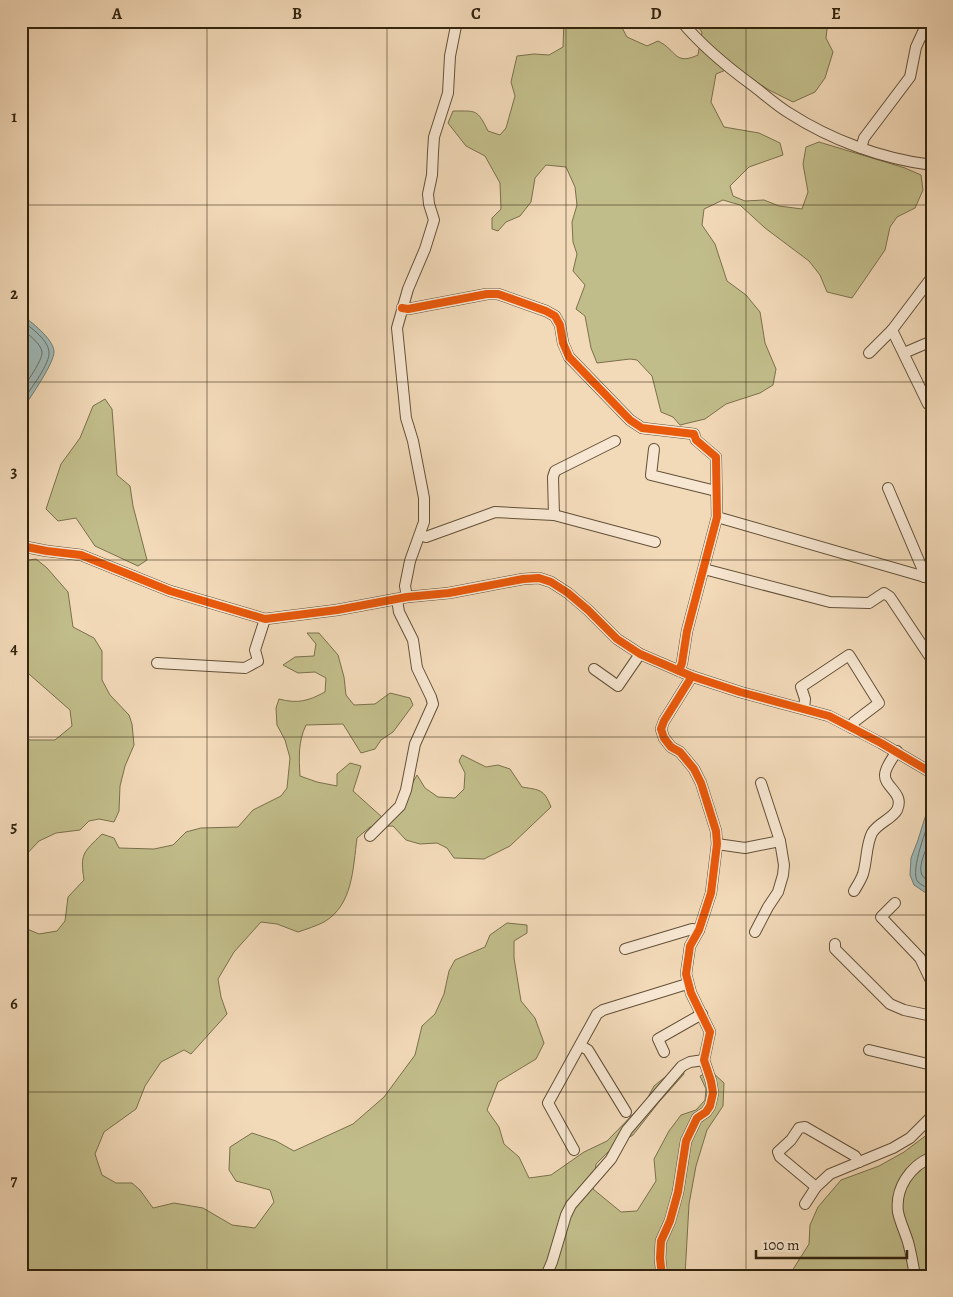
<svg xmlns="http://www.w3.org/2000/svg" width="953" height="1297" viewBox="0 0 953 1297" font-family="Alegreya,serif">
	<rect width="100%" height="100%" fill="#f2d9b8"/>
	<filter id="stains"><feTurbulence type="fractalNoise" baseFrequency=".004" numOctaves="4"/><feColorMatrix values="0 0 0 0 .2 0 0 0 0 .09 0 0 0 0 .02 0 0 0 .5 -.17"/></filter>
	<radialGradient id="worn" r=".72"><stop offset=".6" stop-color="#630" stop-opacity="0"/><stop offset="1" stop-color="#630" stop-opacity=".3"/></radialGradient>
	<g fill="#c1bd8a" stroke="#7a704c">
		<path d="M564 21H614L620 24 627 37 647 46 658 41C677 50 674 66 698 55L702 32 693 21H828L826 38 833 52 825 78 815 92 793 102 769 90 733 67 716 74 711 102 724 127 759 133 780 143 783 155 749 167 730 186 733 196 745 201 764 200 779 206 802 209 808 192 803 164 806 147 819 142 905 168 921 175 923 190 915 208 897 217 890 227 885 250 852 298 827 292 820 275 809 261 765 228 740 205 723 200 704 209 702 225 715 244 727 281 746 295 760 312 765 343 776 369 773 385 760 393 726 404 705 419 680 425 673 417 661 412 652 376 637 360 630 359 597 363 591 348 585 316 576 309 585 285 573 271 577 254 573 242 572 222 577 205 575 187 566 167 546 165 535 178 531 202 520 216 506 222 498 231 492 229V218L501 209 500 183 485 156 466 146 448 123 453 111C477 111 477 109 488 131L500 135 506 128 515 96 511 82 517 56 534 54 549 55 563 47Z"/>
		<polygon points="105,399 112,409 117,475 130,486 133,506 147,560 138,566 95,546 76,518 58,521 46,509 61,464 80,438 93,406"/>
		<polygon points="36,559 47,568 68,592 73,627 94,638 102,651 102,680 110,695 129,715 132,724 134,745 125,766 120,786 119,811 114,822 99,819 89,821 80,830 56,833 39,841 21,860 21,735 30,740 55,740 72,726 70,710 21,667 21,587 27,580 22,561"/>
		<path d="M307 633H319L338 655 344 677 346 695 354 705 375 704 390 693 410 698 413 705 393 732 381 740 375 749 361 753 343 724 306 725C298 742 299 757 300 776L317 782 337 786V774L350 763 361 766 353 791 383 818 394 817 417 775 425 788 438 797 455 798 464 789 465 773 459 761 462 755 486 767 498 765 510 769 522 787C540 790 544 789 551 807L510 846 484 859 454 858 447 848 437 843 420 844 406 840 393 826 370 827 357 838C353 868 353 905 324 922 316 926 307 929 298 932L277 924 261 922 234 952 218 979 221 997 227 1014 191 1054 184 1050 161 1062 145 1086 136 1109 104 1132 95 1154 102 1175 116 1183H132L140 1190 153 1208 174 1203 203 1208 232 1225 255 1228 274 1202 270 1190 236 1181 229 1170 230 1147 252 1133 276 1141 294 1151 353 1124 384 1097 415 1055 422 1026 435 1014 444 994 449 971 455 960 485 947 490 935 507 923 527 925V933L514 941V958L521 1001 535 1018 544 1043 536 1059 498 1082 487 1110 499 1127 504 1144 519 1157 529 1178 551 1175 584 1152 607 1141 646 1101 654 1086 681 1064 684 1074 659 1102 633 1135 612 1148 596 1164 593 1189 621 1212 637 1211 656 1181 654 1159 669 1131 681 1115 696 1110 705 1100 706 1089 700 1076 711 1071 724 1083 723 1106 707 1130 696 1166 689 1204 685 1276H21V869L27 929 39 934 57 931 65 921 68 897 84 880C80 853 83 853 102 834L114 838 119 848 154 849 173 845 186 832 201 828 238 827 253 810 281 796 287 788 290 758 285 740 277 725 276 708 279 699C298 704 308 701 325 692L326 678 315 672 298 673 283 665 295 657 314 656 316 644Z"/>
		<polygon points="932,1131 932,1276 791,1276 792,1271 809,1244 810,1225 818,1207 841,1180 879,1166 904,1152"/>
	</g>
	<g fill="#9eb8b7" stroke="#737d73">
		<path d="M21 315C31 321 53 339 54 351 55 363 28 400 21 412Z"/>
		<polygon points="932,795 932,897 914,885 910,875 911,858 918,840"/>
	</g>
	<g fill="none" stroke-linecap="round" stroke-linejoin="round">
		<g stroke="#686e62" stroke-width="1">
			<path d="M21 321C31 327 50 341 49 354 48 367 29 391 21 403"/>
			<path d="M21 328C27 334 41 343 42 352 43 360 26 383 21 391"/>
			<path d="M932 812C928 826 909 871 918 882 921 885 928 888 932 891"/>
			<path d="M932 834C929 845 917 864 922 875 924 879 929 881 932 883"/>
		</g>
		<defs>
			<g id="minor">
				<path d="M681 21C702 46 726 66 752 85 764 94 776 105 789 113 831 140 882 159 932 165"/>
				<polyline points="861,148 864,138 910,77 916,47 928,21"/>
				<polyline points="402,308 408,309 487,294 498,294 546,311 555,316 560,325 563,343 569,357 630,420 642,428 694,434 696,440 716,457 717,517 687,631 682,663 679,671"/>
				<polyline points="892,330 928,404 932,403"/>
				<polyline points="869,353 892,330 932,277"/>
				<polyline points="904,353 932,341"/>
				<polyline points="654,449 651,475 716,491"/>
				<polyline points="888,488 922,568 924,577"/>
				<polyline points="554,515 553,477 555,471 615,441"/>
				<polyline points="717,517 932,579"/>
				<polyline points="420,535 426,537 495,512 554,515 655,542"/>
				<polyline points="21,546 47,551 81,555 170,591 265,619 337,610 407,597 449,593 523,579 539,578 551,582 568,593 588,610 617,639 640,654 691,676 740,692 829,716 881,743 932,773"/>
				<polyline points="704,569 830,602 869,603 884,593 890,597 932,660"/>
				<polyline points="407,597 405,586 410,561 424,522 424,498 413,441 406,418 397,328 408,289 425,249 434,220 429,204 428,194 432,175 433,152 434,137 448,93 450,56 457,21"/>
				<polyline points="157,663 245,668 258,661 255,650 265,619"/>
				<polyline points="594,669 618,686 640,654"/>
				<polyline points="804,709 805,699 801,687 849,655 879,703 854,722 852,728"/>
				<polyline points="370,836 400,806 406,790 415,744 433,704 431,697 417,668 413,640 399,612 397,600"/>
				<polyline points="717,844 745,848 780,841 761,783"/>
				<path d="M854 891C857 886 861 880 863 874 867 861 866 845 872 833 878 823 892 819 897 810 905 793 884 787 885 775 885 767 893 758 897 751"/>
				<polyline points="895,903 881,917 920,958 932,983"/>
				<polyline points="755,932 768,907 778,892 783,875 784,865 780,841"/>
				<polyline points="835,944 835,949 890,1004 904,1010 932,1016"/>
				<polyline points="625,949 692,929 699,930"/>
				<polyline points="581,1046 588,1050 626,1112"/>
				<polyline points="869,1050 932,1065"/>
				<polyline points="664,1052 658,1039 702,1014"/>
				<polyline points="574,1150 548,1103 597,1014 603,1010 687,984"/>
				<polyline points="816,1187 780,1157 778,1152 791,1140 799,1128 805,1127 855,1156 859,1162"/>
				<polyline points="805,1204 816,1187 830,1174 893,1148 910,1138 932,1116"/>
				<polyline points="546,1276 552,1262 566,1215 571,1205 611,1159 627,1130 682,1066 690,1062 704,1060"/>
				<polyline points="662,1276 660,1258 661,1241 670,1221 678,1192 686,1141 697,1118 706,1112 710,1106 713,1093 711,1081 704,1060 710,1032 691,993 686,974 690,946 699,930 711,893 717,844 716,831 701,783 694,769 680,752 671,747 664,738 661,729 664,721 689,681 691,676"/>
				<path d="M915 1276C913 1264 911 1253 908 1242 905 1232 900 1222 898 1212 895 1188 910 1166 932 1157"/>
			</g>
		</defs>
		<use href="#minor" stroke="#635138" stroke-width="12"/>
		<use href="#minor" stroke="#f7e6d1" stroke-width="10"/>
		<defs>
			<g id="cycleway">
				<polyline points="402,308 408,309 487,294 498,294 546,311 555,316 560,325 563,343 569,357 630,420 642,428 694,434 696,440 716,457 717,517 687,631 682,663 679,671"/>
				<polyline points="21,546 47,551 81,555 170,591 265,619 337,610 407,597 449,593 523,579 539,578 551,582 568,593 588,610 617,639 640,654 691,676 740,692 829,716 881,743 932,773"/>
				<polyline points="662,1276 660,1258 661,1241 670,1221 678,1192 686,1141 697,1118 706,1112 710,1106 713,1093 711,1081 704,1060 710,1032 691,993 686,974 690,946 699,930 711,893 717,844 716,831 701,783 694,769 680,752 671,747 664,738 661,729 664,721 689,681 691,676"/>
			</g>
		</defs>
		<use href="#cycleway" stroke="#f7e6d1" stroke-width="11"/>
		<use href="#cycleway" stroke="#e8590c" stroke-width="8"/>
	</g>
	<path fill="none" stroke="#33240e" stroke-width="1" stroke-opacity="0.55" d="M207 21V1276M387 21V1276M566 21V1276M746 21V1276M21 205H932M21 382H932M21 560H932M21 737H932M21 915H932M21 1092H932"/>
	<rect width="953" height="1297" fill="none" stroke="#f2d9b8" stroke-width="55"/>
	<path d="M756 1250v8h151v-8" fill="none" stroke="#33240e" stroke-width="2.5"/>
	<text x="763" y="1250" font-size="15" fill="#33240e" stroke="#f7e6d1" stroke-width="4" paint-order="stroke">100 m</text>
	<rect x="28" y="28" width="898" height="1242" fill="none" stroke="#33240e" stroke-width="2"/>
	<g font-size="16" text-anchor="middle" font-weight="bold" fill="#33240e">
		<text x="117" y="19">A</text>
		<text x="297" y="19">B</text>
		<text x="476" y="19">C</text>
		<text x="656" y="19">D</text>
		<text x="836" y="19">E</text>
		<text x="14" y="122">1</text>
		<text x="14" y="299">2</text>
		<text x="14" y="477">3</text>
		<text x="14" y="654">4</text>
		<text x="14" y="832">5</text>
		<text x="14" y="1009">6</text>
		<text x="14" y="1186">7</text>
	</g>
	<rect width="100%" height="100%" filter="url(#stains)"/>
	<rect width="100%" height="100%" fill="url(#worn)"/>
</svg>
